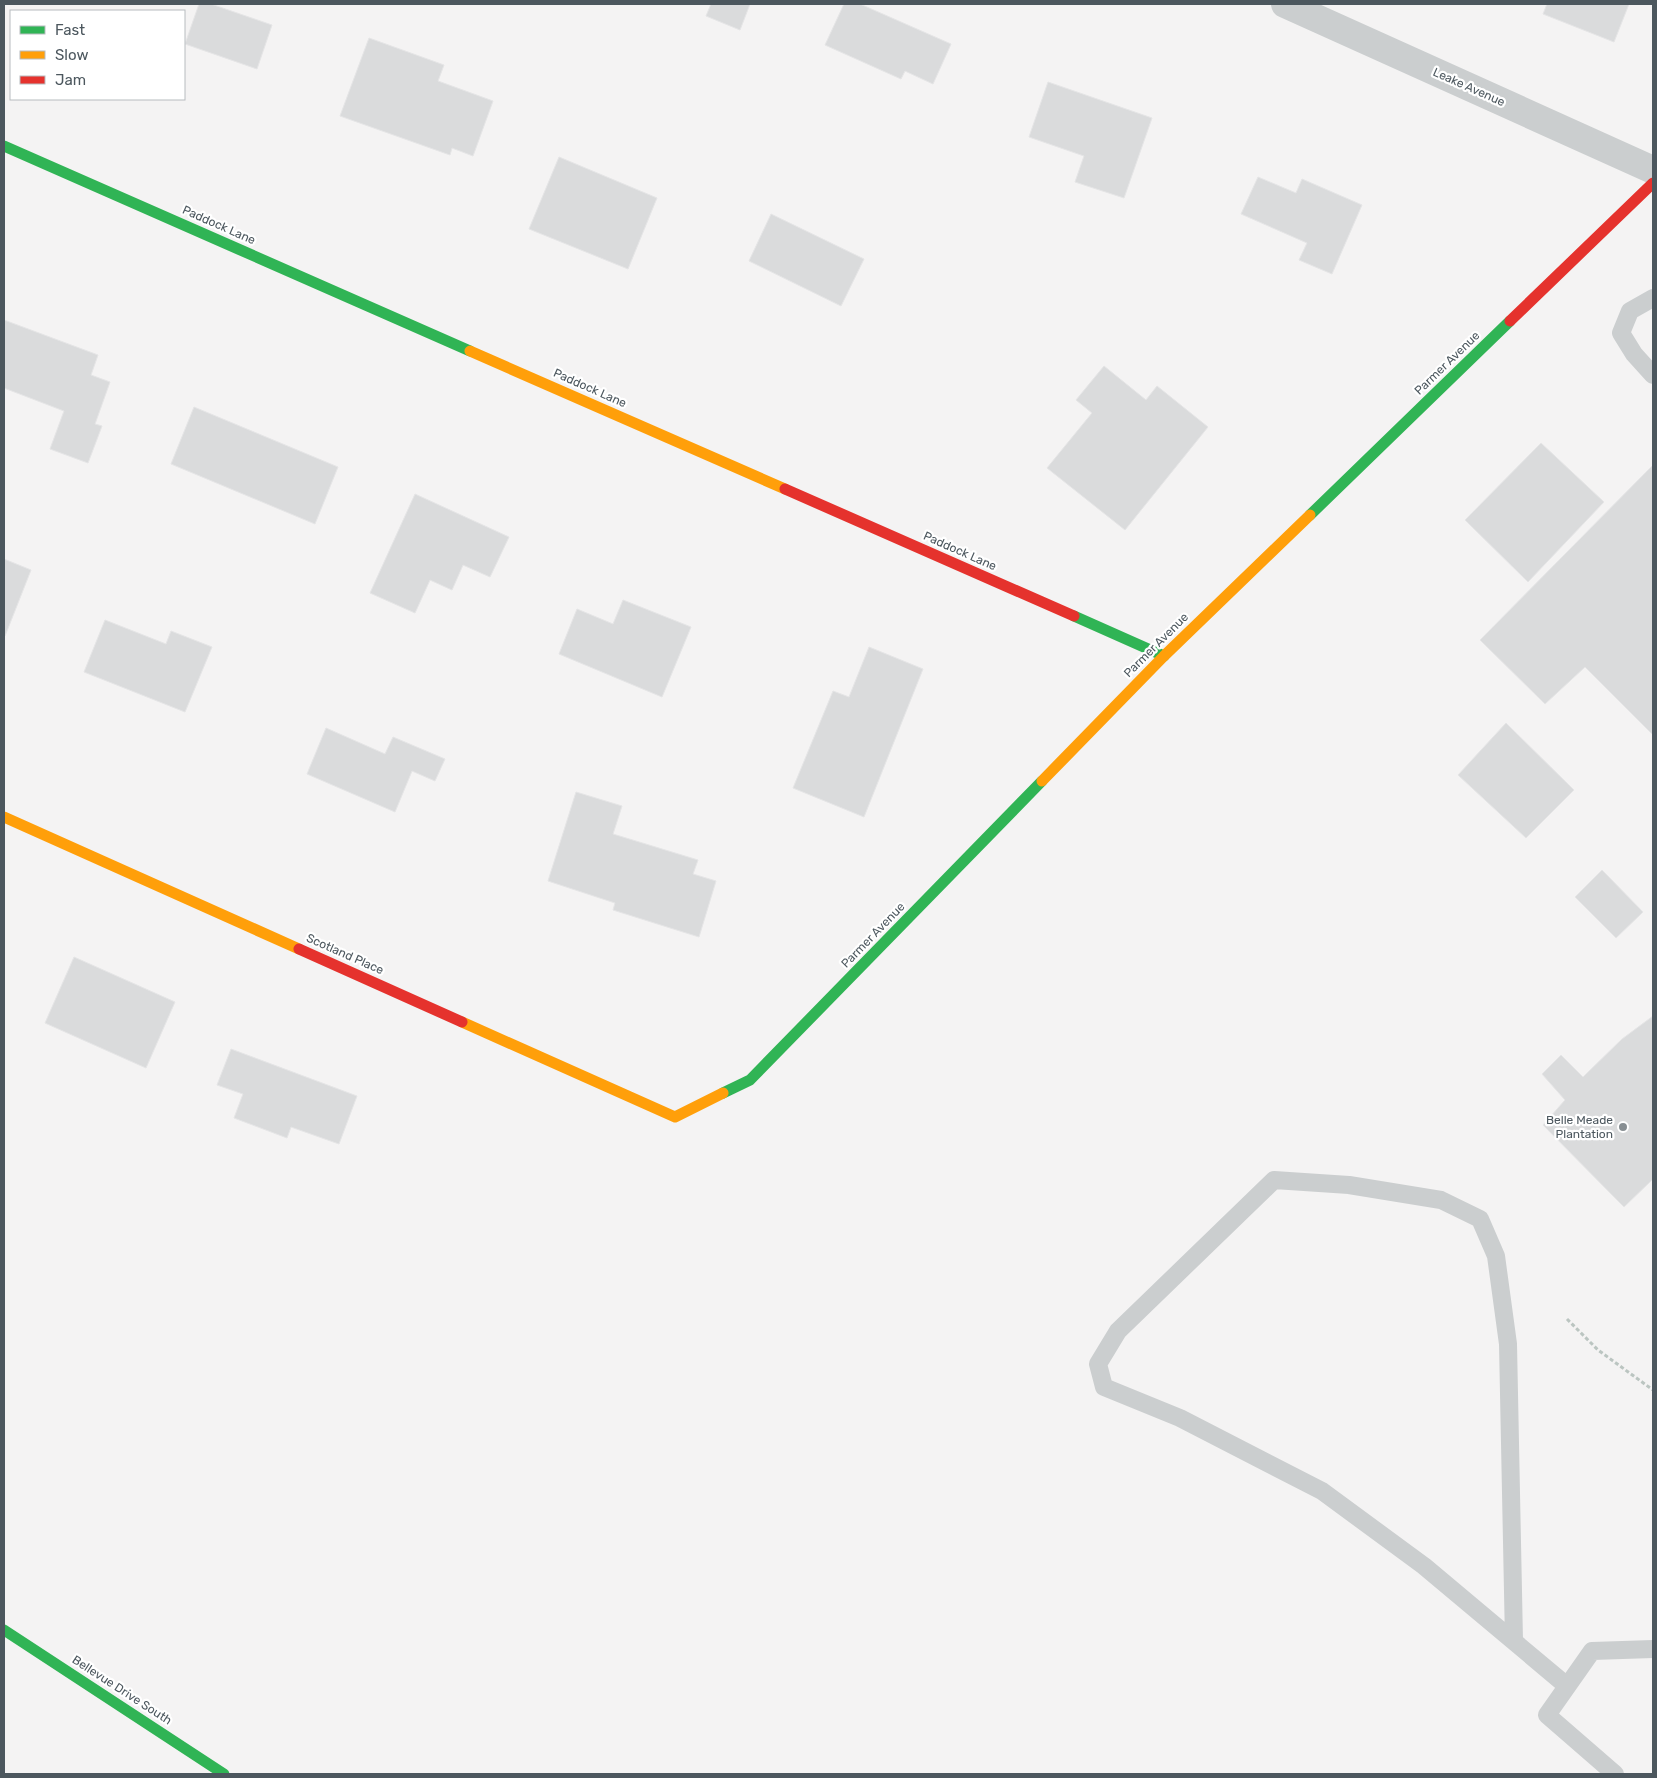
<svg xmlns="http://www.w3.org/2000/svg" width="1657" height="1778" viewBox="0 0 1657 1778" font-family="Rubik,sans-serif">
	<rect width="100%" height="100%" fill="#f4f3f3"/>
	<g fill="#dadbdc" stroke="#e5e5e6">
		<polygon points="199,4 211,4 272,25 257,69 185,44"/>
		<polygon points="711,4 750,4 740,30 706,16"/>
		<polygon points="844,4 860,4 951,44 933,84 905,71 901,79 825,45"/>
		<polygon points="1547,4 1629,4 1614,42 1543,14"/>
		<polygon points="369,38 444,65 438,81 493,101 473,156 452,148 450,155 340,116"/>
		<polygon points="1048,82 1152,118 1124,198 1075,182 1084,156 1029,137"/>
		<polygon points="559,157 657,198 628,269 529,229"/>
		<polygon points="1258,177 1296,193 1302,179 1362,205 1332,274 1299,260 1307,243 1241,214"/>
		<polygon points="771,214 864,259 841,306 749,261"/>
		<polygon points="4,320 98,355 91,375 110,382 95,424 102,426 88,463 50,449 64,411 4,388"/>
		<polygon points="1104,366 1146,400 1157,386 1208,427 1125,530 1047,468 1092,413 1076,400"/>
		<polygon points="194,407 338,467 315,524 171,464"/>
		<polygon points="1541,443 1604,502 1528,582 1465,520"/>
		<polygon points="1653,465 1653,735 1585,667 1545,704 1480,640"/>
		<polygon points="415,494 509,537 490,577 463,565 452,590 430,580 415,613 370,593"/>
		<polygon points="4,559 31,570 5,636 4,635"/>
		<polygon points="623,600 691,627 662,697 559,654 577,609 613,624"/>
		<polygon points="105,620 166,644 171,631 212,647 185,712 84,672"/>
		<polygon points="869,647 923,669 864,817 793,788 833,691 849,697"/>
		<polygon points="1506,723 1574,790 1526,838 1458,775"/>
		<polygon points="326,728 385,754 393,737 445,759 435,781 412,771 395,812 307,774"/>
		<polygon points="576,792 622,806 613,834 698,860 693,874 716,881 699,937 613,910 615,903 548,881"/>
		<polygon points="1602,870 1643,912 1616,938 1575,897"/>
		<polygon points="74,957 175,1002 146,1068 45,1023"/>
		<polygon points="1653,1016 1653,1179 1624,1207 1543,1125 1565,1100 1542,1074 1561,1055 1583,1077 1622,1039"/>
		<polygon points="231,1049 357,1096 339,1144 291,1127 287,1138 234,1118 243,1094 217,1085"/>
	</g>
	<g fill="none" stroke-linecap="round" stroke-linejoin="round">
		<polyline stroke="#bbc5c1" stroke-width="3" stroke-dasharray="4 2.5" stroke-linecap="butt" points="1567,1319 1598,1350 1653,1390"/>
		<g stroke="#cbcecf" stroke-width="18">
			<polyline points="1653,298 1630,311 1621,333 1634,354 1653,375"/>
			<polyline points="1514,1641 1508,1344 1496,1256 1480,1219 1441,1200 1349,1185 1274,1180 1118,1331 1098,1364 1104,1387 1180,1418 1322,1491 1424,1566 1567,1686"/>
			<polyline points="1615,1774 1547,1715 1592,1651 1653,1649"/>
		</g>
		<polyline stroke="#cbcecf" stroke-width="28" points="1285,4 1653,170"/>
		<g stroke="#30b455" stroke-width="11">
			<polyline points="4,146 470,351"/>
			<polyline points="1310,515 1510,321"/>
			<polyline points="1074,616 1164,656"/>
			<polyline points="723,1093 750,1080 1042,781"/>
			<polyline points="4,1630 224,1774"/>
		</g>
		<g stroke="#ff9f0a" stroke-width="11">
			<polyline points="470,351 785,489"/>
			<polyline points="1042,781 1164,656 1310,515"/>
			<polyline points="4,817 299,949"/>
			<polyline points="462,1022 675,1117 723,1093"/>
		</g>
		<g stroke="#e5322d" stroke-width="11">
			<polyline points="1510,321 1653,183"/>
			<polyline points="785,489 1074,616"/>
			<polyline points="299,949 462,1022"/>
		</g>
	</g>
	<circle fill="#878e92" stroke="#fff" stroke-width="2" cx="1623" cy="1127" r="5"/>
	<g text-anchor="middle" stroke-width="4.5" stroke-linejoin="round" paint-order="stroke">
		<g font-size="12" fill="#4c575e" stroke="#fff">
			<text transform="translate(1469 87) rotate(24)" y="4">Leake Avenue</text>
			<text transform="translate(219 225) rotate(24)" y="4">Paddock Lane</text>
			<text transform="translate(1447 363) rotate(-44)" y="4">Parmer Avenue</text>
			<text transform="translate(590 388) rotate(24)" y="4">Paddock Lane</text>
			<text transform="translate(960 551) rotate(24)" y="4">Paddock Lane</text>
			<text transform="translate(1156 645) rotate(-45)" y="4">Parmer Avenue</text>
			<text transform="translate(873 935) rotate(-46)" y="4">Parmer Avenue</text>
			<text transform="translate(345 954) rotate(24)" y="4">Scotland Place</text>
			<text transform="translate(122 1690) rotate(33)" y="4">Bellevue Drive South</text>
		</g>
		<g font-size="12" fill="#4c575e" stroke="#fff" text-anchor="end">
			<text x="1613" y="1124">Belle Meade<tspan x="1613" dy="14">Plantation</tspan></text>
		</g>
	</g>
	<rect width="1657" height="1778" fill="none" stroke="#4c575e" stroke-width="10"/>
	<rect x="10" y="10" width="175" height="90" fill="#ffffff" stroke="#b7bcbf"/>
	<rect x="20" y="26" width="25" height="8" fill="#30b455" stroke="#b7bcbf"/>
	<text x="55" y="35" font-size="15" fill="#4c575e">Fast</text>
	<rect x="20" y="51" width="25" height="8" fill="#ff9f0a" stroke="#b7bcbf"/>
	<text x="55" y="60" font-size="15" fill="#4c575e">Slow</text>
	<rect x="20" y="76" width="25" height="8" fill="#e5322d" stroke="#b7bcbf"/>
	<text x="55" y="85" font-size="15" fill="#4c575e">Jam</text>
</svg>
